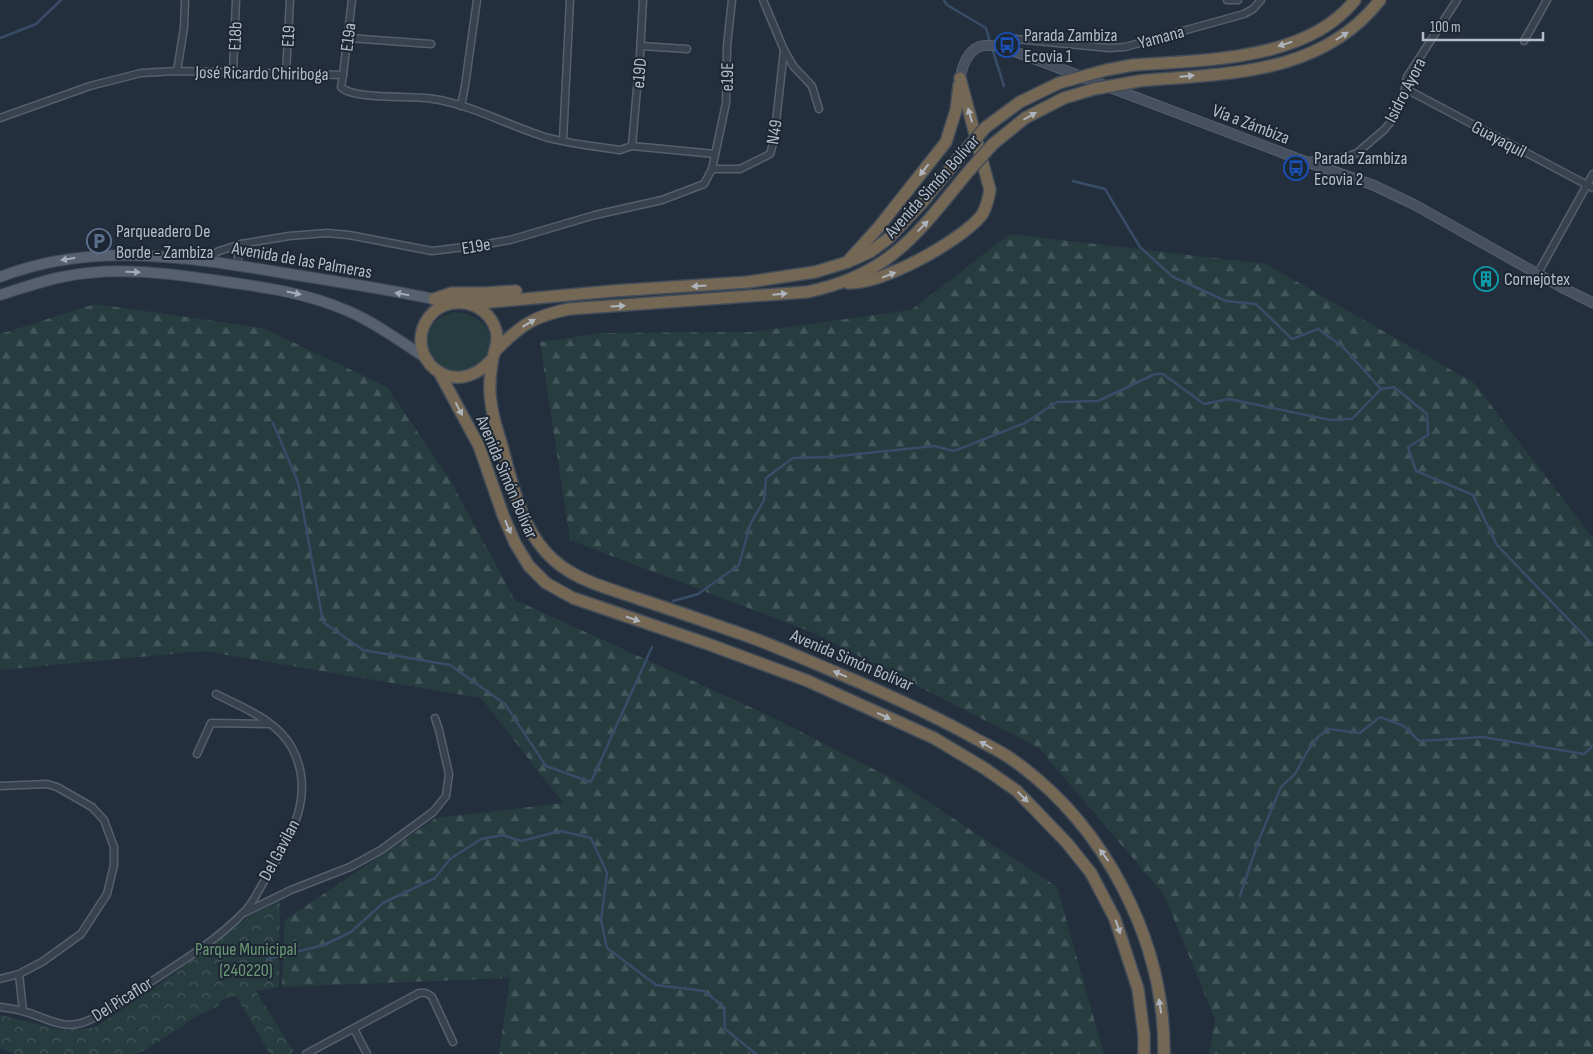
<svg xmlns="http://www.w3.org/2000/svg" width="1593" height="1054" viewBox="0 0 1593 1054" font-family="'Sofia Sans Condensed',sans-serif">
	<defs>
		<pattern id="forest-firs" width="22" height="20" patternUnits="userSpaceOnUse" patternTransform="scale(1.25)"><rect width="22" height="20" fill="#263c3f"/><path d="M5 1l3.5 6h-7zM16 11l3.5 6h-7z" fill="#435659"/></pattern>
		<pattern id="park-crowns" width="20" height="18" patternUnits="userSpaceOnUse" patternTransform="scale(1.25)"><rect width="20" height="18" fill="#263c3f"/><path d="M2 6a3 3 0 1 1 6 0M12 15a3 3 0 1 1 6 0" fill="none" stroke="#435659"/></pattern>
	</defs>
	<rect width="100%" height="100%" fill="#242f3e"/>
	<path fill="#263c3f" d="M454 312C474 313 493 325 491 348 490 352 489 359 485 363 481 368 464 374 458 377L430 362C424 335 424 322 454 312Z"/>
	<g fill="url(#forest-firs)">
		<polygon points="1010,234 1266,264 1474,383 1593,538 1593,1054 1209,1054 1215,1019 1164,895 1039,748 814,633 570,540 540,342 601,333 752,332 911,310"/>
		<polygon points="95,304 263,328 387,387 450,480 515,600 770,716 897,781 1057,887 1104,1054 499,1054 510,978 282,987 285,920 436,818 563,803 481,698 203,651 0,670 0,334"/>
	</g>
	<polygon fill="url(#park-crowns)" points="280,900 279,987 256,991 294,1052 291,1054 270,1054 236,996 223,999 217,1007 197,1016 150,1047 136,1054 15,1054 0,1048 0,1015 62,1030 94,1028 163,982 247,918"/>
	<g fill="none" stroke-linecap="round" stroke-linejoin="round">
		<g stroke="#394c67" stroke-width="2.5">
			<polyline points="944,0 947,5 986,28 990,43"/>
			<polyline points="0,38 36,24 61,0"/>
			<polyline points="992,48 1004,86"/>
			<polyline points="1073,181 1105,189 1140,247 1173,277 1226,301 1256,304 1292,339 1318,329 1343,347 1381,389 1394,387 1427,414 1428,435 1408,447 1416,471 1473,495 1497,545 1593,645"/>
			<polyline points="273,423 298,482 323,622 363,650 450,665 505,704 546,766 591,782 652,647"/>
			<polyline points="673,601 698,594 739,565 750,525 764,500 766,478 793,458 830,457 934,446 954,451 1025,423 1057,402 1098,401 1155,374 1163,374 1204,404 1229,399 1330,420 1352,419 1381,389"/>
			<polyline points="1240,896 1258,842 1281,787 1295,774 1307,752 1318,737 1329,729 1360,733 1380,717 1404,726 1419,741 1483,737 1584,754 1593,746"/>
			<polyline points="267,959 324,945 351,932 383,903 435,878 450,859 481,839 503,835 521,841 561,831 591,838 607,873 601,920 607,948 656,985 704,991 724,1007 725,1029 756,1054"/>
		</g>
		<defs>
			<g id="street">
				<polyline points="763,0 784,50 794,67 812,86 819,109"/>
				<polyline points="1227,0 1238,0"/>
				<polyline points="348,38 431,44"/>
				<polyline points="1524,41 1547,0"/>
				<polyline points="996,45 1001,41 1015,39 1109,48 1125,47 1244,14 1253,9 1261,0"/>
				<polyline points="641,46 687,49"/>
				<polyline points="177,71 184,28 185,0"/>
				<polyline points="233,72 236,0"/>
				<polyline points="286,73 290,0"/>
				<polyline points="343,75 352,0"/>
				<polyline points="1406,89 1593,188"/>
				<polyline points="461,106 465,86 477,0"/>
				<path d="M0 118 90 86 141 73 177 71 343 75 341 87C352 100 414 95 434 99 471 105 506 124 542 136 567 144 595 146 620 150L632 146 715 154"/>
				<polyline points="563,140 570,0"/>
				<polyline points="632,146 640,54 643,0"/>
				<polyline points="1311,161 1342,158 1357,153 1385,129 1393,119 1403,98 1407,77 1457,0"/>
				<polyline points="712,169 740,169 770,154 774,140 784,50"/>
				<polyline points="203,260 219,251 241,244 289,236 327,233 349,235 432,251 481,245 510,240 595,215 662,200 704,184 712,169 726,103 727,46 732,0"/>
				<polyline points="238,266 238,254 241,244"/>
				<polyline points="1538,273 1593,174"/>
				<polyline points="197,754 211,723 270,724"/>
				<polyline points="0,786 47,784 57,787 92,807 104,820 114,847 114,865 107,894 81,934 42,962 19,974 0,979"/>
				<polyline points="246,912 291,890 350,867 381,850 433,812 446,796 449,774 439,730 435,718"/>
				<polyline points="19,974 23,1011"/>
				<path d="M0 1007C7 1008 15 1009 22 1011 40 1015 59 1028 77 1024 96 1021 128 996 146 985 179 963 215 942 243 913 253 904 259 889 266 878 290 838 317 795 292 748 277 720 243 708 216 694"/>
				<polyline points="354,1029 367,1054"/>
				<path d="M306 1054 419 993C425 992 428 993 432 997L453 1042"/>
			</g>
			<path id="secondary" d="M960 78C970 28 1000 47 1035 59L1304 161 1373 185 1415 205 1561 287 1593 303"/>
			<g id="primary">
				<path d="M0 277C97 239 197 259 296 275 344 283 394 290 442 301"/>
				<path d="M0 295C20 289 41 281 62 277 114 266 168 273 220 281 264 287 307 293 348 311 376 323 401 342 426 358"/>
			</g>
			<g id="highway">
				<path d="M1133 65C1204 60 1307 61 1355 0"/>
				<path d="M1139 81C1226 73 1321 76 1380 0"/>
				<polyline points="849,260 878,228 946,142 956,110 959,85"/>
				<path d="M848 283C883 284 959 242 981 216 987 208 988 199 990 190L960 78"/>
				<polyline points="434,299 452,293 484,293 516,291"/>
				<polyline points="470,304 612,291 748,282 815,272 848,262 870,252 889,238 922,203 962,154"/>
				<path d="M496 350C521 325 534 316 569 309L807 292C890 275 918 233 968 172"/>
				<path d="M492 359C452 405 401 354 429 317 446 295 482 299 494 325 501 340 494 348 492 363 490 375 489 390 491 402 492 416 498 432 502 446 514 491 524 543 567 570 589 584 614 590 639 599 676 611 713 624 750 637 783 649 815 664 847 677 891 696 934 715 976 739 987 745 1000 751 1010 758 1104 823 1165 940 1164 1054"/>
				<polyline points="439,372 479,446 503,515 515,543 529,566 546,583 573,598 708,644 808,681 934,738 984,768 1017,791 1067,843 1091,873 1115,919 1138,989 1144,1035 1144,1054"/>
			</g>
		</defs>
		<use href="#street" stroke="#565f6c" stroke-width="9"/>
		<use href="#secondary" stroke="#565f6c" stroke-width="11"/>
		<use href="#primary" stroke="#414a57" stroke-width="12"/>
		<use href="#highway" stroke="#434c59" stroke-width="14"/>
		<use href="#street" stroke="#38414e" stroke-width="6"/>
		<use href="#secondary" stroke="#465061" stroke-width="9"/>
		<use href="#primary" stroke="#56606e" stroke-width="10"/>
		<use href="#highway" stroke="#746855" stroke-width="11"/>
		<defs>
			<g id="highway-bridge">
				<polyline points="962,154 986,127 1020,102 1059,83 1106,70 1133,65"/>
				<polyline points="968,172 993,144 1025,118 1064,98 1094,89 1139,81"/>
			</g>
		</defs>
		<use href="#highway-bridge" stroke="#434c59" stroke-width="14" stroke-linecap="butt"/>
		<use href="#highway-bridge" stroke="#746855" stroke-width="11"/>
	</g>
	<defs><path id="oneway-solid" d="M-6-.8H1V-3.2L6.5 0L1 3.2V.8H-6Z" transform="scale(1.25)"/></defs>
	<g fill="#aeb4bd">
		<use href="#oneway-solid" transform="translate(1342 36) rotate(-32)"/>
		<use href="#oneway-solid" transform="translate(1285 44) rotate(163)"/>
		<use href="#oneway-solid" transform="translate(1187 76) rotate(-5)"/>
		<use href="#oneway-solid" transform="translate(970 115) rotate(-106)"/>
		<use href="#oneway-solid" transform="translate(1030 116) rotate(-30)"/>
		<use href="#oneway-solid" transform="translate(924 170) rotate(128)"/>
		<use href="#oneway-solid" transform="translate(923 226) rotate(-46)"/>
		<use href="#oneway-solid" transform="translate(889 275) rotate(-21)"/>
		<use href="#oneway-solid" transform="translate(699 286) rotate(176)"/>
		<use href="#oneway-solid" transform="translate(780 294) rotate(-5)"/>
		<use href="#oneway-solid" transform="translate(618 306) rotate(-4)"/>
		<use href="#oneway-solid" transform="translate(529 323) rotate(-31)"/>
		<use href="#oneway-solid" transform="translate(459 409) rotate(62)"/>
		<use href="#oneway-solid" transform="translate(508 527) rotate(67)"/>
		<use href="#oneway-solid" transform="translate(633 619) rotate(19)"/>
		<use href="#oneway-solid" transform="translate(840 674) rotate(-157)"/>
		<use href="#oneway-solid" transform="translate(884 716) rotate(25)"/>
		<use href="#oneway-solid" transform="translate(986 745) rotate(-150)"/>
		<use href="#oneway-solid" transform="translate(1023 797) rotate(45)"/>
		<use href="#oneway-solid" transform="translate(1104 855) rotate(-126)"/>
		<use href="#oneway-solid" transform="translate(1118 927) rotate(71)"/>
		<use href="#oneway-solid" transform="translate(1160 1006) rotate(-99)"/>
	</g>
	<g fill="#a1aab7">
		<use href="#oneway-solid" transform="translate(68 259) rotate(171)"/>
		<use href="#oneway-solid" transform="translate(133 272) rotate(2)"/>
		<use href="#oneway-solid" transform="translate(294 293) rotate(12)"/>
		<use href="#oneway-solid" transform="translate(402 294) rotate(-170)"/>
	</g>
	<defs>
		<symbol id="bus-ring" viewBox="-11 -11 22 22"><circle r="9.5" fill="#1d2633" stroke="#1a4fb4" stroke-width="1.5"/><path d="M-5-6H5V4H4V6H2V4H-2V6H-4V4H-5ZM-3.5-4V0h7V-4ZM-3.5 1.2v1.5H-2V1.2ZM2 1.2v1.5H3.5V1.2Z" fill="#1a4fb4"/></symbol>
		<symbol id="parking-ring" viewBox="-11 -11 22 22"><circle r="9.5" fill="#1d2633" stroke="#5c6f8a" stroke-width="1.5"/><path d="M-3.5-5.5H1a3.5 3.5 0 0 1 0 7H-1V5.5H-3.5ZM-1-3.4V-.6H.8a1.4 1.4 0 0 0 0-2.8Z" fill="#5c6f8a"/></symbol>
		<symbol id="building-ring" viewBox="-11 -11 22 22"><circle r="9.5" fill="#1d2633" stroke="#0f9aa8" stroke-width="1.5"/><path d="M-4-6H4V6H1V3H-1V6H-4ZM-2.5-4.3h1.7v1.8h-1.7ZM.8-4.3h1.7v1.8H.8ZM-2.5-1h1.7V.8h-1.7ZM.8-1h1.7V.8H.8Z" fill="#0f9aa8"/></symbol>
	</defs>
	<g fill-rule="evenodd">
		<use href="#bus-ring" x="993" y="31" width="28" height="28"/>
		<use href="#bus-ring" x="1282" y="154" width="28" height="28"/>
		<use href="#parking-ring" x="85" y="227" width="28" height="28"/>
		<use href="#building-ring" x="1472" y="265" width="28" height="28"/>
	</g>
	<g text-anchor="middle" stroke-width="4" stroke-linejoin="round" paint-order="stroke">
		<g font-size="18" fill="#b4bcc9" stroke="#1d2633" text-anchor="start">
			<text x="1024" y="41">Parada Zambiza<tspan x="1024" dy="21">Ecovia 1</tspan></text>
			<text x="1314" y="164">Parada Zambiza<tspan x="1314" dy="21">Ecovia 2</tspan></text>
			<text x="116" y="237">Parqueadero De<tspan x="116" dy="21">Borde - Zambiza</tspan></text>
			<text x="1504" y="285">Cornejotex</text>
		</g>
		<g font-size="18" fill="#b4bcc9" stroke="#1d2633">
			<text transform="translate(235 36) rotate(-88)" y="6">E18b</text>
			<text transform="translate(288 36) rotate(-87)" y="6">E19</text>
			<text transform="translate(348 37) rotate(-83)" y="6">E19a</text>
			<text transform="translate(1161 37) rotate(-15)" y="6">Yamana</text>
			<text transform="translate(262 73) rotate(1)" y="6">José Ricardo Chiriboga</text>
			<text transform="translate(639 73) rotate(-85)" y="6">e19D</text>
			<text transform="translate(727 77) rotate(-89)" y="6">e19E</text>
			<text transform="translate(1405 90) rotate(-63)" y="6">Isidro Ayora</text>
			<text transform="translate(1251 124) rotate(21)" y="6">Vía a Zámbiza</text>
			<text transform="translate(774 132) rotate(-81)" y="6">N49</text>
			<text transform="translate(1499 139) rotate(28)" y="6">Guayaquil</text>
			<text transform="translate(932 186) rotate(-48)" y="6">Avenida Simón Bolívar</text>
			<text transform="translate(476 246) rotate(-9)" y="6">E19e</text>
			<text transform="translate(302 260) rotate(10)" y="6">Avenida de las Palmeras</text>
			<text transform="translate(507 477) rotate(67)" y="6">Avenida Simón Bolívar</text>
			<text transform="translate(852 660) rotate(23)" y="6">Avenida Simón Bolívar</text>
			<text transform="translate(279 850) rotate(-62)" y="6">Del Gavilan</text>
			<text transform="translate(122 999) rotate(-32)" y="6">Del Picaflor</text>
		</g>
		<g font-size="18" fill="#6b9a76" stroke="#1d2633">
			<text x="246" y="955">Parque Municipal<tspan x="246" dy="21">(240220)</tspan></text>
		</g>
	</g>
	<path d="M1423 32v8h120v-8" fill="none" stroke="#b4bcc9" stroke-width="2.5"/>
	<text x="1430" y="32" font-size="15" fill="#b4bcc9" stroke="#1d2633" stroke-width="4" paint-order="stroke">100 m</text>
</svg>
